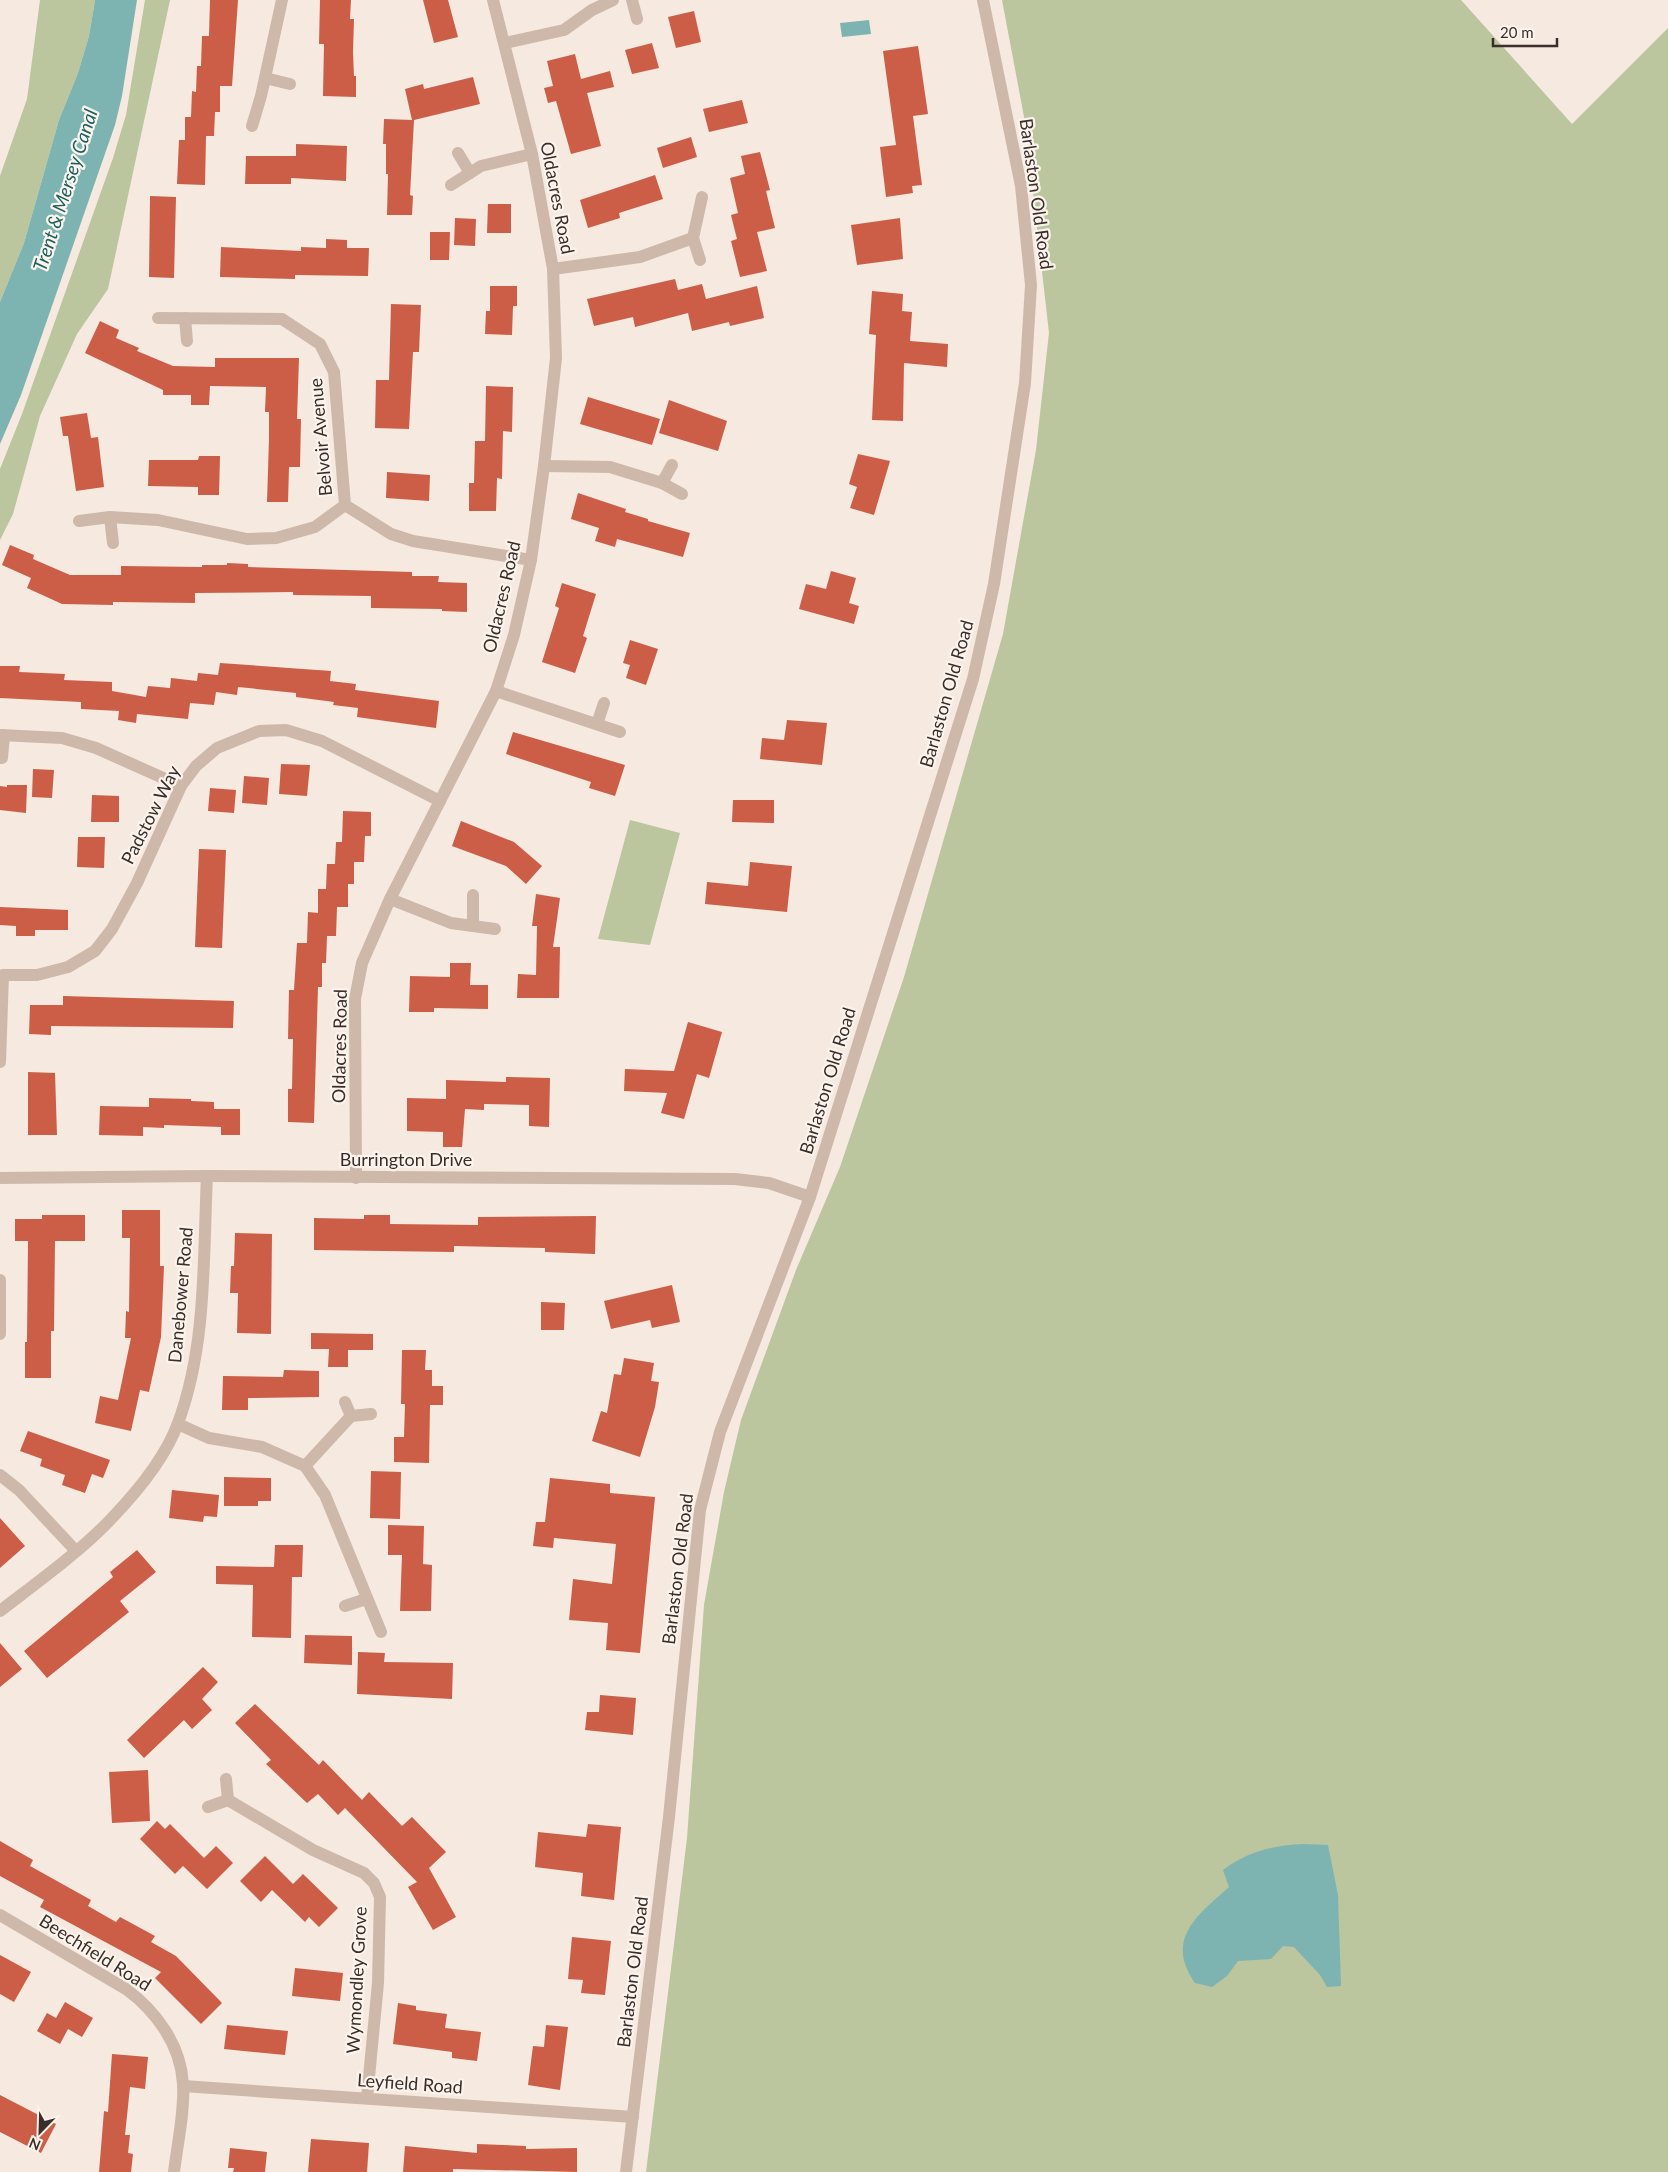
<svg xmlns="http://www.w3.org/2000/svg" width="1668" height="2172" viewBox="0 0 1668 2172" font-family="Lato,sans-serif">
	<rect width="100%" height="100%" fill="#f5e9e0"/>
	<g fill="#bbc59e">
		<polygon points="40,0 95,0 89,36 78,73 59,120 24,243 0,302 0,176 27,99"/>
		<polygon points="145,0 170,0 108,289 77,334 40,416 13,514 0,540 0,469 22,414 113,158 126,115"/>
		<polygon points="1002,0 1461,0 1572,124 1668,28 1668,2172 646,2172 687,1838 704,1605 724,1492 741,1420 796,1270 840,1167 904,977 1003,634 1036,450 1049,333 1025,122"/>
		<polygon points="630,820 680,833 650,945 598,939"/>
	</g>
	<g fill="#7db4b2">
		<polygon points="95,0 137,0 122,96 115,125 21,395 0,444 0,302 24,243 59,120 78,73 89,36"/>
		<polygon points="869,20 871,34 842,37 840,23"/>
		<path d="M1303 1844 1328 1845 1338 1895 1341 1986 1327 1987 1320 1975 1294 1947 1283 1946 1271 1959 1238 1961 1227 1976 1212 1987 1195 1983C1164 1939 1198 1915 1229 1887L1223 1870C1246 1852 1274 1845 1303 1844Z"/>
	</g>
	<g fill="#cc5d46">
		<polygon points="210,0 238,0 232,86 220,86 220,112 215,112 214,136 206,136 205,185 177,184 179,140 185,140 185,117 191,117 192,91 196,92 197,66 201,66 202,36 209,36"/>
		<polygon points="320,0 351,0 350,19 354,19 353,52 354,76 356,76 356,97 323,96 324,44 319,44"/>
		<polygon points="423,0 448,0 458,37 434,43"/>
		<polygon points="694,11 701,42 676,48 668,17"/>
		<polygon points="652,43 659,68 632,74 625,50"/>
		<polygon points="918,46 928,114 913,116 922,185 912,186 913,193 886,197 880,147 896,145 883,51"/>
		<polygon points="575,54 581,79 610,71 614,87 587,93 601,146 571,154 556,101 548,103 544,88 553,86 547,61"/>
		<polygon points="473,77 480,104 414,120 410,195 413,196 412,215 387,215 388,174 386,174 386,144 383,144 384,119 412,120 405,89 423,84 424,89"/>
		<polygon points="742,100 748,123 709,132 703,109"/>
		<polygon points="691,137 697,157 663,168 657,148"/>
		<polygon points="296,144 347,146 346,181 291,178 291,184 245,184 246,156 296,156"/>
		<polygon points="760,152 770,190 766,191 775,228 757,232 767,271 740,277 731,241 737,239 731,215 738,213 730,178 745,174 741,156"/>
		<polygon points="655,175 663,199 619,213 620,218 588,228 580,200"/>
		<polygon points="150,196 176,197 174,278 149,277"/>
		<polygon points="488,204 511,204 511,233 487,233"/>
		<polygon points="455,218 476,219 475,246 454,245"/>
		<polygon points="900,218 903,259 857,265 851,225"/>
		<polygon points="430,232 450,232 449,260 430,260"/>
		<polygon points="326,239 347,240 347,248 369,248 368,276 295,275 295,279 220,277 221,247 301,251 301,247 326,248"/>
		<polygon points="675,279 678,290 702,284 706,299 757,286 764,318 730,326 729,322 692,331 688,313 635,327 633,317 594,326 587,299"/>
		<polygon points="490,286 517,286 517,306 513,306 512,335 485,334 486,311 490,311"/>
		<polygon points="872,291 903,294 902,311 912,312 910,341 948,344 947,367 904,363 903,421 872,420 876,335 869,334"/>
		<polygon points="391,304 421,305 419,352 413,352 409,429 375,428 376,380 389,380"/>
		<polygon points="100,321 119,330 116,338 139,348 137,351 173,366 215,367 215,358 299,358 297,419 301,419 300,467 289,467 288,502 267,502 269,439 269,412 265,412 266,387 210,386 209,405 191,405 191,395 163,395 163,390 85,353"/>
		<polygon points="486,386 513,387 512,432 503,431 502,479 497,478 496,511 469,511 469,483 474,483 475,441 485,441"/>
		<polygon points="588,397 660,419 652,445 580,424"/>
		<polygon points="669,400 727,421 718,451 659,433"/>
		<polygon points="87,413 91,438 98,437 104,487 76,491 68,436 63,436 60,417"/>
		<polygon points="858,454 890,461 874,515 850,508 857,487 849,484"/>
		<polygon points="199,456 220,456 219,495 198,495 198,487 148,486 149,460 198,460"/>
		<polygon points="387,472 430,475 429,501 386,498"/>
		<polygon points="578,493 626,509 625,512 648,519 648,521 690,533 683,557 617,539 615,547 595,541 599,528 571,519"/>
		<polygon points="10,545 34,555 33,559 70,575 121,575 121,566 202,567 202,565 227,565 227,563 248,564 248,567 412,572 412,576 439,576 438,582 467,583 467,612 442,611 442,609 371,608 371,596 293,595 293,592 195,593 195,603 113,602 113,605 62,604 27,588 31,578 2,565"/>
		<polygon points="831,571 856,578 849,603 859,606 854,624 799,609 806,584 826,589"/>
		<polygon points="562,583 596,594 583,636 587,638 575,673 542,662 559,608 555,606"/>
		<polygon points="630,640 658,649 646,685 626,678 630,665 623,663"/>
		<polygon points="220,663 331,671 330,681 356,684 355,690 439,701 436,728 357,717 358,708 333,705 334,702 296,697 296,693 238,687 237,695 216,692 214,705 190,703 188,719 137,714 136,723 118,720 119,711 81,709 81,702 0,698 0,666 20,666 19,672 65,674 64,680 112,682 112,691 146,697 148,686 170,688 171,678 197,681 198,673 218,675"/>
		<polygon points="787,720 827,723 822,765 760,759 762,738 784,740"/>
		<polygon points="513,732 625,765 615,796 589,788 591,782 506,754"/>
		<polygon points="281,764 310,765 307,796 279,794"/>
		<polygon points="33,769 54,770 52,798 32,797"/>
		<polygon points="244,776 269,778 267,805 242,803"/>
		<polygon points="7,785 27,785 26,813 0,810 0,786 7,787"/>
		<polygon points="210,788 236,790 234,813 208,811"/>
		<polygon points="92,795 119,796 119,822 91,822"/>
		<polygon points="733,800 774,800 774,823 732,822"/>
		<polygon points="343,811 371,812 371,836 365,836 364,862 354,862 354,884 348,884 348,907 337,907 336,936 327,936 326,963 322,963 322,987 318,987 314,1123 288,1122 288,1089 292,1089 293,1039 288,1039 289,990 294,990 297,943 307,943 308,912 318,913 318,889 326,889 327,864 335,864 336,842 342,842"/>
		<polygon points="461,821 514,842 542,866 526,884 506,866 452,846"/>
		<polygon points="78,837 105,837 104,868 77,867"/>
		<polygon points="199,849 226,850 222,948 195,947"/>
		<polygon points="750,862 792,866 787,912 705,904 707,882 748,886"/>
		<polygon points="536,894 560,898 553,947 560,947 559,998 517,998 518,974 536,975 537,926 532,926"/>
		<polygon points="0,907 68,910 68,930 35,930 35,936 16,936 16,926 0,925"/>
		<polygon points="450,963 471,963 470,985 488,985 488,1009 434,1008 434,1012 409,1012 410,976 450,977"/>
		<polygon points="63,996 234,1001 233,1028 51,1026 51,1035 29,1034 30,1005 63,1005"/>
		<polygon points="688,1022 722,1032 709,1078 697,1074 684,1119 661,1113 667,1093 624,1091 625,1069 674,1071"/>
		<polygon points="28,1072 55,1073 57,1135 28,1135"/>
		<polygon points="506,1077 550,1078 549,1127 529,1126 529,1105 484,1104 484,1110 465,1109 462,1147 443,1147 443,1132 407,1131 407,1098 446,1099 446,1080 506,1082"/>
		<polygon points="149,1098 191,1099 191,1101 214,1102 214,1109 240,1109 240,1135 221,1135 221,1127 164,1125 164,1128 143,1127 143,1136 99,1135 100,1106 149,1107"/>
		<polygon points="122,1210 160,1210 160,1266 164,1266 161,1337 149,1392 140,1390 131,1431 95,1423 100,1396 118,1400 131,1338 125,1338 126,1311 129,1312 130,1238 122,1238"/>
		<polygon points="42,1215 85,1215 85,1241 55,1241 54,1331 51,1331 51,1378 25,1378 25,1342 27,1342 28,1241 15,1241 15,1219 42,1219"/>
		<polygon points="364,1215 390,1215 390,1224 478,1225 478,1217 596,1216 595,1254 545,1252 545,1248 454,1246 454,1252 314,1250 314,1218 364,1219"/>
		<polygon points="235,1233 272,1234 271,1334 237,1333 238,1293 230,1293 231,1266 234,1266"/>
		<polygon points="672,1285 680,1322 652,1328 650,1320 611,1329 604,1301"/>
		<polygon points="541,1302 565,1303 564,1330 541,1330"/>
		<polygon points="311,1333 373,1334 373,1350 348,1350 348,1367 328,1367 329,1349 311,1349"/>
		<polygon points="402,1350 426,1350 425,1370 432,1370 432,1386 443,1386 443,1405 430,1405 429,1463 394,1462 394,1437 404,1437 405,1404 401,1404"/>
		<polygon points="624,1358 654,1363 651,1381 659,1382 655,1407 640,1457 592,1441 601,1411 607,1413 614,1374 621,1375"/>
		<polygon points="284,1370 319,1371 319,1397 248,1398 248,1410 222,1410 223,1376 283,1377"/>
		<polygon points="28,1431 110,1460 103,1478 92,1474 85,1493 62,1485 65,1475 40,1466 42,1459 20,1451"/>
		<polygon points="371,1471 401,1472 400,1519 370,1518"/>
		<polygon points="224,1477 271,1478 271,1501 258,1501 258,1506 224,1506"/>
		<polygon points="550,1478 610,1484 610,1493 655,1497 640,1653 606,1650 608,1623 569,1620 573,1579 612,1584 616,1544 554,1538 553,1548 533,1546 536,1522 545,1522"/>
		<polygon points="172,1490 219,1495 217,1517 204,1516 203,1522 169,1518"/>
		<polygon points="0,1518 25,1546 0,1568"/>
		<polygon points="388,1525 424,1526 423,1564 432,1565 431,1611 400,1611 402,1555 388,1555"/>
		<polygon points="275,1545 303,1545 302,1577 292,1577 291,1638 252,1637 253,1585 216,1584 216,1566 274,1567"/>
		<polygon points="137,1550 156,1572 120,1601 129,1612 47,1678 24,1651 113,1577 110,1572"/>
		<polygon points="305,1635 352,1636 352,1665 304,1663"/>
		<polygon points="0,1643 22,1669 0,1687"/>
		<polygon points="358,1652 385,1653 384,1662 453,1663 452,1699 357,1694"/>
		<polygon points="203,1667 218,1682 202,1699 212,1710 192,1729 184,1720 144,1758 127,1740"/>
		<polygon points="600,1695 636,1698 633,1735 585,1730 587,1712 599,1712"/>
		<polygon points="255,1704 319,1765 323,1760 362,1800 369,1792 402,1826 412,1817 446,1852 429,1868 456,1917 433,1930 408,1887 417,1882 345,1808 338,1815 318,1794 307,1803 266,1764 271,1760 235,1723"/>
		<polygon points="148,1770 150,1821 112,1823 109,1772"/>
		<polygon points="157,1821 165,1829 170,1824 204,1858 216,1846 233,1863 207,1889 183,1866 175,1874 140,1839"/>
		<polygon points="588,1824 621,1827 614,1900 581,1896 583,1873 535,1867 538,1832 586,1837"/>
		<polygon points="0,1841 33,1860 30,1866 91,1900 88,1906 116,1922 120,1917 155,1936 151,1942 176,1956 222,2003 201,2024 155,1978 161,1972 40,1907 44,1900 0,1876"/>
		<polygon points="265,1856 293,1884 303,1874 338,1908 319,1927 309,1917 305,1922 272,1890 261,1902 240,1881"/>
		<polygon points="572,1937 611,1941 605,1995 581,1993 583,1980 568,1979"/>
		<polygon points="0,1955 31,1972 14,2002 0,1994"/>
		<polygon points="295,1968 343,1973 340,2001 292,1996"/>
		<polygon points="65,2002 93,2018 82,2037 68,2029 60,2044 37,2031 47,2013 56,2018"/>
		<polygon points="398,2003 416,2006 416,2010 447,2014 445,2028 481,2032 477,2061 452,2058 452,2052 393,2044"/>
		<polygon points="227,2025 288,2031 285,2055 224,2049"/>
		<polygon points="546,2025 568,2027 560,2090 528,2085 533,2046 544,2047"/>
		<polygon points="112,2054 148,2057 145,2089 130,2087 125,2135 130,2135 128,2153 133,2154 131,2172 99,2172 104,2111 108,2112"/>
		<polygon points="0,2095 56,2124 41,2153 0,2132"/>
		<polygon points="311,2139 369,2143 367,2172 308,2172"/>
		<polygon points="477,2144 526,2146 526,2149 577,2148 577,2172 453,2169 453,2172 403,2172 405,2146 477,2153"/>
		<polygon points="230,2148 267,2152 265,2172 233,2172 234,2168 228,2168"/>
	</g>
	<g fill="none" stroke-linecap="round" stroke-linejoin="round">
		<g stroke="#ceb8aa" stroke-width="12">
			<polyline points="632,0 637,19"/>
			<polyline points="505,43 564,30 592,10 613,0"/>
			<polyline points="265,78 290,84"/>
			<polyline points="252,126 261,96 282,0"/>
			<polyline points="458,153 470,173"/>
			<polyline points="451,185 481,166 532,154"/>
			<polyline points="693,238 700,260"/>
			<polyline points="553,269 640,257 693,238 702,197"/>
			<polyline points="158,318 282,319 320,344 334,372 345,505 391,534 413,541 531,560"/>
			<polyline points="185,318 187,341"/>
			<polyline points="544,466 610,467 662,483 682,494"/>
			<polyline points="662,483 672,465"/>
			<polyline points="110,517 113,543"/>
			<polyline points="79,521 110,517 158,520 247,539 276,538 315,527 345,505"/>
			<polyline points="496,691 620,732"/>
			<polyline points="597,724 604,703"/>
			<polyline points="0,735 62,738 96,748 181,786"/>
			<polyline points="2,758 4,735"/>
			<polyline points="473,895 473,926"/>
			<polyline points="390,899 451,923 495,929"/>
			<polyline points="0,1062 3,975 37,975 68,967 95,951 112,929 137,883 181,786 196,766 217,748 259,731 286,730 322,741 440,801"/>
			<polyline points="0,1178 207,1176 735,1179 769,1183 810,1197"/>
			<polyline points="356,1178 355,999 362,963 390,899 496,691 514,635 531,560 544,466 556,358 553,269 532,154 493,0"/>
			<polyline points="0,1334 0,1280"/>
			<polyline points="351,1416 371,1414"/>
			<polyline points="178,1424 209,1438 262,1447 305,1466 325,1495 381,1632"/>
			<polyline points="305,1466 351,1416 345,1402"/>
			<polyline points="0,1475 19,1490 75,1550"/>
			<polyline points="345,1606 366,1599"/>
			<path d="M0 1611C35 1584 81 1551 111 1519 137 1492 165 1459 178 1423 207 1345 203 1258 207 1176"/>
			<polyline points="226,1779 228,1800"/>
			<polyline points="208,1807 228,1800 313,1850 364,1873 374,1883 380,1897 378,1983 367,2098"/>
			<path d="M0 1915 126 1989C156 2011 181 2045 183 2084 185 2110 177 2146 174 2172"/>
			<polyline points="183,2086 633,2117"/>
			<polyline points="626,2172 669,1817 700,1510 720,1432 810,1197 973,679 994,584 1025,383 1031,285 1021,186 983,0"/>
		</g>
	</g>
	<g text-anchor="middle" stroke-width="4.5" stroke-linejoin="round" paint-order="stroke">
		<g font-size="18" fill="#3b2e2a" stroke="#fbf4ed">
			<text transform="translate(1036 194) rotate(82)" y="6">Barlaston Old Road</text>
			<text transform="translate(557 198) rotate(79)" y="6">Oldacres Road</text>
			<text transform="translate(321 437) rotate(-95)" y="6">Belvoir Avenue</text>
			<text transform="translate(502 597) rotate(-77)" y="6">Oldacres Road</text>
			<text transform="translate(947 694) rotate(-74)" y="6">Barlaston Old Road</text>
			<text transform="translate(151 815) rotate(-63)" y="6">Padstow Way</text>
			<text transform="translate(340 1046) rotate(-89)" y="6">Oldacres Road</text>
			<text transform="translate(828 1081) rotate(-73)" y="6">Barlaston Old Road</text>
			<text x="406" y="1166">Burrington Drive</text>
			<text transform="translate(181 1295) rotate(-85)" y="6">Danebower Road</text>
			<text transform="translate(678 1569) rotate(-83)" y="6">Barlaston Old Road</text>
			<text transform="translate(95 1953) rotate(32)" y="6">Beechfield Road</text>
			<text transform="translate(633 1972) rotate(-83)" y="6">Barlaston Old Road</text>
			<text transform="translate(357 1980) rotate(-87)" y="6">Wymondley Grove</text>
			<text transform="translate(410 2084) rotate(4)" y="6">Leyfield Road</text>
		</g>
		<g font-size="19" font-style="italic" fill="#1d605f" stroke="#fbf4ed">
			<text transform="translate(65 190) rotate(-72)" y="7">Trent &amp; Mersey Canal</text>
		</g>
	</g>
	<g transform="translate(40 2132) rotate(203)" stroke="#fbf4ed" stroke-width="4" paint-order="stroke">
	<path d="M0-4L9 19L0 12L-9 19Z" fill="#3b2e2a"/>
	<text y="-8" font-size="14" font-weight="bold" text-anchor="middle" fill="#3b2e2a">N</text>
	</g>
	<path d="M1493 38v8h64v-8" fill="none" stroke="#3b2e2a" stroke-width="2.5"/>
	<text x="1500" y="38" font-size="15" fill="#3b2e2a" stroke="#fbf4ed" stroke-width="4" paint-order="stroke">20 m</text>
</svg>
